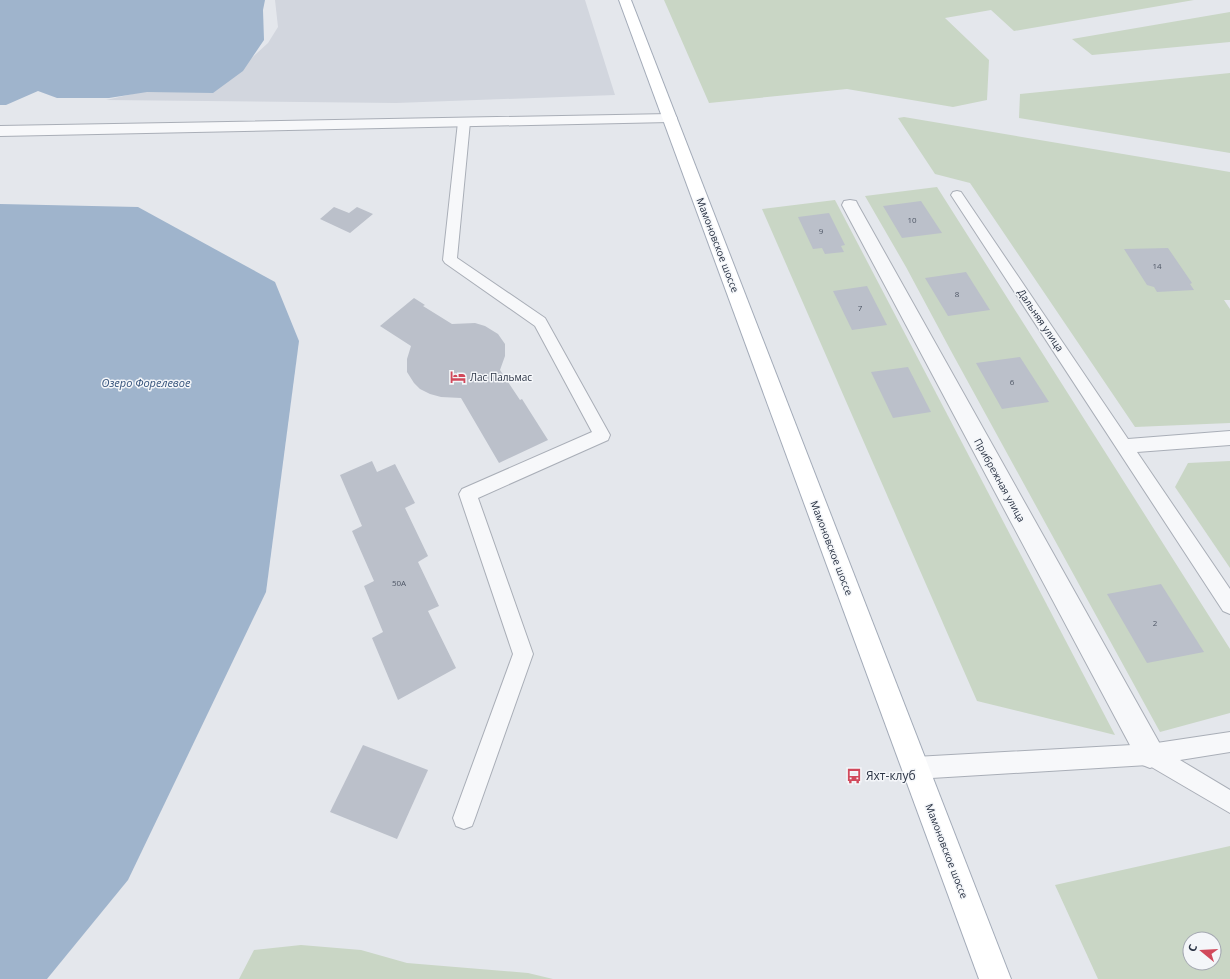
<svg xmlns="http://www.w3.org/2000/svg" width="1230" height="979" viewBox="0 0 1230 979" font-family="'Open Sans',sans-serif">
	<rect width="100%" height="100%" fill="#e4e7ec"/>
	<polygon fill="#d2d6de" points="275,0 585,0 615,95 396,103 106,100 150,90 231,77 268,43 278,27"/>
	<g fill="#c9d6c5" fill-rule="evenodd">
		<polygon points="664,0 1194,0 1014,31 991,10 945,18 989,60 987,100 953,107 847,89 709,103"/>
		<polygon points="1230,12 1230,42 1092,55 1072,39"/>
		<polygon points="1230,73 1230,153 1019,118 1020,94"/>
		<polygon points="904,117 1230,172 1230,300 1224,300 1230,309 1230,423 1135,427 970,183 935,174 898,118"/>
		<polygon points="937,187 1230,649 1230,713 1160,732 951,351 906,267 865,196"/>
		<polygon points="835,200 1115,735 977,701 762,209"/>
		<polygon points="1230,461 1230,568 1175,487 1188,463"/>
		<path d="M1230 846V979H1098L1055 885ZM1190 939H1214V963H1190Z"/>
		<polygon points="301,945 361,950 407,963 528,973 553,979 239,979 254,950"/>
	</g>
	<g fill="#9fb4cc">
		<polygon points="0,0 265,0 263,10 264,40 243,71 213,93 147,92 109,98 57,98 38,91 6,105 0,105"/>
		<polygon points="0,204 138,207 275,282 299,341 266,592 128,880 47,979 0,979"/>
	</g>
	<g fill="#bbc0ca">
		<polygon points="921,201 942,233 902,238 883,206"/>
		<polygon points="334,207 349,213 357,207 373,214 350,233 320,219"/>
		<polygon points="829,213 845,245 841,246 844,252 825,254 822,248 813,249 798,217"/>
		<polygon points="1168,248 1192,283 1190,284 1194,290 1157,292 1154,287 1147,285 1124,249"/>
		<polygon points="966,272 990,310 948,316 925,278"/>
		<polygon points="867,286 887,325 852,330 833,291"/>
		<polygon points="414,298 425,305 423,306 452,324 475,323 485,326 498,334 505,344 505,356 500,370 520,400 522,399 548,440 499,463 461,398 441,397 430,394 420,389 414,383 407,372 407,359 411,346 380,326"/>
		<polygon points="1020,357 1049,402 1002,409 976,363"/>
		<polygon points="908,367 931,412 893,418 871,372"/>
		<polygon points="372,461 377,472 395,464 415,503 405,508 428,556 418,562 439,606 428,611 456,668 398,700 372,638 383,632 364,586 374,581 352,531 362,526 340,475"/>
		<polygon points="1161,584 1204,652 1147,663 1107,594"/>
		<polygon points="363,745 428,770 397,839 330,812"/>
	</g>
	<g fill="none" stroke-linecap="round" stroke-linejoin="round">
		<defs>
			<g id="service">
				<polygon points="464,119 468,120 470,122 457,258 545,318 610,435 608,440 478,498 533,654 475,818 472,826 464,829 456,826 453,818 513,654 459,494 462,489 592,432 535,326 445,263 443,260 458,122 460,120"/>
				<polygon points="957,191 961,192 1128,439 1230,431 1230,445 1137,452 1230,589 1230,614 1223,611 953,198 951,195 953,192"/>
				<polygon points="1230,732 1230,752 1180,760 1230,790 1230,813 1148,765 915,779 908,775 904,768 908,761 915,757 1150,744"/>
			</g>
			<g id="minor">
				<polygon points="670,114 675,115 677,118 675,121 670,122 0,136 0,126"/>
				<polygon points="850,200 856,201 858,205 1160,744 1164,754 1160,764 1150,768 1140,764 842,205 844,201"/>
			</g>
			<polygon id="primary" points="619,0 631,0 1011,979 979,979"/>
		</defs>
		<use href="#service" stroke="#a9aeb7" stroke-width="2"/>
		<use href="#minor" stroke="#a9aeb7" stroke-width="2"/>
		<use href="#primary" stroke="#a3abb8" stroke-width="2"/>
		<use href="#service" fill="#f7f8fa" fill-rule="evenodd"/>
		<use href="#minor" fill="#f7f8fa" fill-rule="evenodd"/>
		<use href="#primary" fill="#fff" fill-rule="evenodd"/>
	</g>
	<defs>
		<symbol id="hotel-bare" viewBox="-9 -9 18 18"><path d="M-6-4.5h1.5V1H6V5H4.5V3h-9V5H-6ZM-4 0a1.8 1.8 0 1 1 3.6 0ZM.5 0V-2.5h3Q6-2.5 6 0Z" fill="#d1495b" stroke="#f4f6f9" stroke-width="2.5" paint-order="stroke"/></symbol>
		<symbol id="bus-bare" viewBox="-9 -9 18 18"><path d="M-5-6H5V4H4V6H2V4H-2V6H-4V4H-5ZM-3.5-4V0h7V-4ZM-3.5 1.2v1.5H-2V1.2ZM2 1.2v1.5H3.5V1.2Z" fill="#d1495b" stroke="#f4f6f9" stroke-width="2.5" paint-order="stroke"/></symbol>
	</defs>
	<g fill-rule="evenodd">
		<use href="#hotel-bare" x="447" y="366" width="22" height="22"/>
		<use href="#bus-bare" x="843" y="765" width="22" height="22"/>
	</g>
	<g text-anchor="middle" stroke-width="3" stroke-linejoin="round" paint-order="stroke">
		<g font-size="8" fill="#4f5766">
			<text x="912" y="223">10</text>
			<text x="821" y="234">9</text>
			<text x="1157" y="269">14</text>
			<text x="957" y="297">8</text>
			<text x="860" y="311">7</text>
			<text x="1012" y="385">6</text>
			<text x="399" y="586">50А</text>
			<text x="1155" y="626">2</text>
		</g>
		<g font-size="10" fill="#2b3445" stroke="#f4f6f9">
			<text transform="translate(718 245) rotate(69)" y="4">Мамоновское шоссе</text>
			<text transform="translate(1041 320) rotate(56)" y="4">Дальняя улица</text>
			<text transform="translate(1000 480) rotate(61)" y="4">Прибрежная улица</text>
			<text transform="translate(832 548) rotate(69)" y="4">Мамоновское шоссе</text>
			<text transform="translate(947 851) rotate(69)" y="4">Мамоновское шоссе</text>
		</g>
		<g font-size="10" fill="#2b3445" stroke="#f4f6f9" text-anchor="start">
			<text x="470" y="381">Лас Пальмас</text>
		</g>
		<g font-size="11" font-style="italic" fill="#34527a" stroke="#f4f6f9">
			<text x="146" y="387">Озеро Форелевое</text>
		</g>
		<g font-size="12" fill="#2b3445" stroke="#f4f6f9" text-anchor="start">
			<text x="866" y="780">Яхт-клуб</text>
		</g>
	</g>
	<g transform="translate(1202 951) rotate(288)"><circle r="19" fill="#f4f6f9" stroke="#a4a8b1"/>
	<path d="M0-3L7 15L0 10L-7 15Z" fill="#d1495b"/>
	<text y="-6" font-size="11" font-weight="bold" text-anchor="middle" fill="#2b3445">С</text>
	</g>
</svg>
